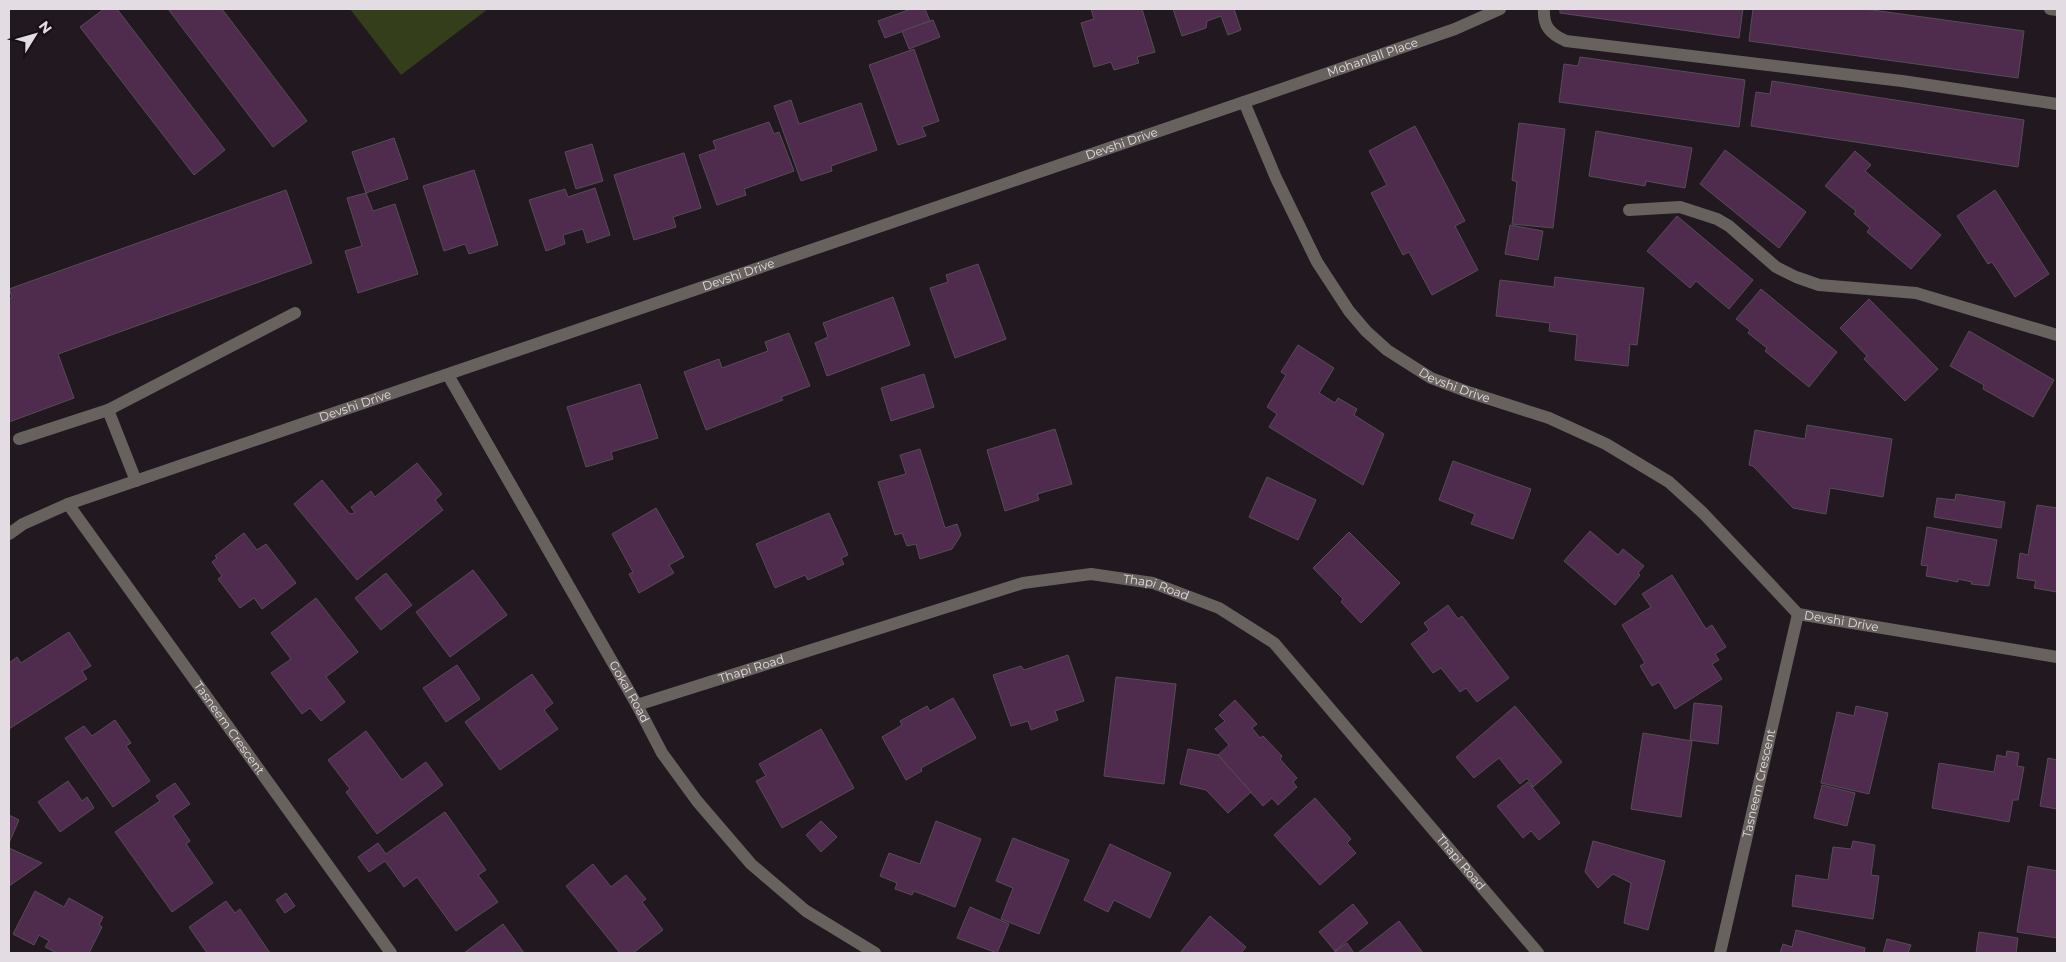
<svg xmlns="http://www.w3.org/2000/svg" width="2066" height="962" viewBox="0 0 2066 962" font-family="Montserrat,sans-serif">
	<rect width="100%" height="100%" fill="#211820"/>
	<polygon fill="#343e1a" points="350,9 488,9 401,75"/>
	<g fill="#4f2b4d" stroke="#574d56">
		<polygon points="104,9 117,9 225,150 194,175 80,27"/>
		<polygon points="168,9 222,9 307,121 273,147"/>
		<polygon points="911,9 925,9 930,21 885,38 878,21"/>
		<polygon points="1091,9 1142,9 1155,52 1137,57 1139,63 1114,70 1111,62 1094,67 1081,23 1094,19"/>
		<polygon points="1173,9 1234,9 1241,30 1228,35 1221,16 1207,21 1206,28 1182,36"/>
		<polygon points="1560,9 1743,9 1739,38 1560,13"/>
		<polygon points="1753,9 1865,9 2024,31 2018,78 1749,41"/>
		<polygon points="933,20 940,37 909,49 902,31"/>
		<polygon points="914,49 939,121 922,127 926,136 898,145 869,65"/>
		<polygon points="1580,57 1745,80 1739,127 1559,102 1564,64 1578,66"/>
		<polygon points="1772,81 2024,120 2018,167 1751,126 1756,92 1770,94"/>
		<polygon points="791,100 799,124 861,103 877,150 831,166 832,171 801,181 774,106"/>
		<polygon points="769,122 774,134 779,132 794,171 744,189 746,195 717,205 699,155 716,149 713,141"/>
		<polygon points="1519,123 1565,129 1553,228 1512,224 1517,182 1512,180"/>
		<polygon points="1415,126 1465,221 1455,226 1478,270 1432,295 1409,252 1403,255 1371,193 1387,185 1369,151"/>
		<polygon points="1596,131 1692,148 1685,188 1646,181 1645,186 1589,176"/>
		<polygon points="394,138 408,179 366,193 352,152"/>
		<polygon points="592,144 603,181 576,189 565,152"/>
		<polygon points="1725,150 1806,212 1779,248 1700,184"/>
		<polygon points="1855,151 1871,165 1865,171 1941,235 1911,269 1867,232 1870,228 1854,214 1856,211 1825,186"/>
		<polygon points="684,153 701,208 673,217 676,227 634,240 614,175"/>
		<polygon points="474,170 498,245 469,254 465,244 444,251 423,186"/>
		<polygon points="595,188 610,235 587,243 583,229 563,235 565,244 546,251 529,200 565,189 568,197"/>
		<polygon points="286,190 312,263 58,354 74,398 9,422 9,299 12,297 9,289"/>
		<polygon points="1995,190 2049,274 2015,297 1992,262 1988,264 1957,216"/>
		<polygon points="366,193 373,211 395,204 418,274 358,293 345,251 362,246 347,198"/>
		<polygon points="1677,216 1753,280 1729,309 1696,281 1690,288 1647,251"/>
		<polygon points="1510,225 1543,231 1538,260 1505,254"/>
		<polygon points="978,264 1006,339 955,358 930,288 948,282 946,275"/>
		<polygon points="1555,277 1644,288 1637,345 1630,344 1628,366 1575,360 1577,335 1549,331 1550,323 1496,316 1500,280 1554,287"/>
		<polygon points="1761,289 1837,352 1809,387 1765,351 1767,348 1748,333 1750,330 1736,319"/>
		<polygon points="893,297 910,345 827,376 815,343 828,337 823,323"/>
		<polygon points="1869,299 1938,369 1905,401 1864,359 1867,356 1840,328"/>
		<polygon points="1969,331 2054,380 2033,417 1983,389 1984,385 1950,366"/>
		<polygon points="789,333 810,386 781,397 783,400 706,430 684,372 719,359 722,368 768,351 765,342"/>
		<polygon points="1298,345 1334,368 1319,393 1335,403 1338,398 1357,409 1354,415 1384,434 1363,485 1269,427 1277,414 1267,407 1286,375 1281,372"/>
		<polygon points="924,374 934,407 891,421 881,388"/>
		<polygon points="640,384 658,438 611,452 613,459 586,467 567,407"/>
		<polygon points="1807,425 1892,439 1883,497 1830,488 1826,514 1793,508 1753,466 1749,465 1755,430 1805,439"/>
		<polygon points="1055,429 1072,484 1037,494 1039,500 1005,511 987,450"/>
		<polygon points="920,449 945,528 957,524 961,535 952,549 920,559 916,544 907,546 902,533 895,535 878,482 906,474 900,455"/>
		<polygon points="1453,461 1531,489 1513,539 1471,524 1475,514 1439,500"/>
		<polygon points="417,463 442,494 435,500 443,510 357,580 294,504 322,480 350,514 355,513 351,507 371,491 375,497"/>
		<polygon points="1267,477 1316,500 1298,540 1249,517"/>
		<polygon points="1956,494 2005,502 2001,528 1934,517 1937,498 1955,500"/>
		<polygon points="2037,505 2057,508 2057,592 2034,588 2036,581 2017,578 2020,553 2028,555"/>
		<polygon points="656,508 684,557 669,565 674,573 639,593 629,574 633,572 612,534"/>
		<polygon points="829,513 848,555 841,558 844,564 808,580 805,575 775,588 756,544"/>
		<polygon points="1927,527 1997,540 1989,586 1971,584 1972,582 1958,579 1958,582 1926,576 1928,566 1921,565"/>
		<polygon points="1590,531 1618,555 1623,549 1644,566 1638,573 1640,575 1615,605 1564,561"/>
		<polygon points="1349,532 1400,583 1361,623 1341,602 1343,599 1313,568"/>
		<polygon points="244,533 257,550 266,544 296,583 262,609 254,598 240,608 218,579 222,576 212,562 217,558 215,556"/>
		<polygon points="473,570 507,615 450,657 416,612"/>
		<polygon points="386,573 412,605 381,630 355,598"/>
		<polygon points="1672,575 1706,629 1712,625 1726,647 1715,654 1719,660 1712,664 1722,679 1675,709 1659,682 1652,686 1640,666 1645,663 1622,625 1651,607 1642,594"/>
		<polygon points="316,598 358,652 326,677 345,702 321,721 310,708 302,714 271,673 291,659 271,633"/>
		<polygon points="1448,605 1458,619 1462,616 1509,678 1477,702 1466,688 1460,692 1441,668 1433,673 1411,644 1429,630 1424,623"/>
		<polygon points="69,632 91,666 82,671 87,679 9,729 9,663 17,657 21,663"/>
		<polygon points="1068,655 1084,701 1055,711 1058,720 1031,730 1028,721 1011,726 993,675 1021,666 1024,670"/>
		<polygon points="457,665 480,699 446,722 423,688"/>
		<polygon points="532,674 553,703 544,710 558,729 500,770 465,722"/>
		<polygon points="1116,677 1176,684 1164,784 1104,776"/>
		<polygon points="953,698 976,738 921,768 922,771 906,780 882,737 902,725 900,721 927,706 930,711"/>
		<polygon points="1235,700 1257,724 1252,728 1260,738 1263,736 1282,756 1280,759 1297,778 1293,782 1297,787 1278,805 1272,798 1263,806 1218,755 1229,745 1215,729 1225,721 1219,715"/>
		<polygon points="1694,703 1722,706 1718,744 1690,740"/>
		<polygon points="1515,706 1562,762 1533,787 1527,778 1520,784 1499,758 1474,778 1456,757"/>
		<polygon points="1856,706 1888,713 1869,794 1821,783 1837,712 1854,716"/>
		<polygon points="115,720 131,743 126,746 150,781 113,807 65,738 84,726 92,736"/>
		<polygon points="821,729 854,788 782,828 756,781 766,776 759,764"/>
		<polygon points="366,731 402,780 426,762 443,785 377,834 346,792 350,789 328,760"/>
		<polygon points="1643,733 1692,741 1681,817 1631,809"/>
		<polygon points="1188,749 1218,755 1251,792 1228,813 1206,790 1180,784"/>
		<polygon points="2007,751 2019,753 2017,766 2024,767 2018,800 2013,800 2009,822 1932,808 1939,763 1994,772 1997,755 2006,757"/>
		<polygon points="2048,758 2057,760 2057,809 2040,806"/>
		<polygon points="68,781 82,801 87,797 94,808 60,832 38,802"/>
		<polygon points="1528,782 1560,823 1539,840 1531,831 1523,838 1497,806"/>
		<polygon points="175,783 190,804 173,816 190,841 186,844 213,883 172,912 115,832 160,801 156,796"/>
		<polygon points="1822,785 1855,793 1847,826 1814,818"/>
		<polygon points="1315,798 1351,839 1347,843 1356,853 1320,885 1274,835"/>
		<polygon points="445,812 486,870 478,875 498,902 456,931 417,877 404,887 385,861 369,872 358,857 378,843 386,854"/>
		<polygon points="9,815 19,820 9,843"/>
		<polygon points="821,821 837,837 821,852 806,835"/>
		<polygon points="936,821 981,839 955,907 914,891 912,895 895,889 897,883 880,876 889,853 920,864"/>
		<polygon points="1013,838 1069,860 1039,934 1001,919 1013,888 996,881"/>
		<polygon points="1593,841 1665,861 1648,930 1624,923 1631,883 1613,874 1598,888 1585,872"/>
		<polygon points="1853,841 1875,845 1871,875 1879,876 1873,919 1792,906 1796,875 1828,880 1833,847 1851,849"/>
		<polygon points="1110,844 1171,873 1150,918 1114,900 1108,912 1084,900"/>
		<polygon points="9,848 42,863 9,886"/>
		<polygon points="593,864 611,887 626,875 646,899 642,902 663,930 633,953 620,953 566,886"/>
		<polygon points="2028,866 2057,871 2057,938 2017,932"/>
		<polygon points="35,891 64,907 69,898 103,917 99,925 102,927 89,953 57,953 45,947 49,941 39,935 34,945 13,934"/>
		<polygon points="286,893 295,906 285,913 276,900"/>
		<polygon points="226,901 235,913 240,909 270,953 207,953 189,927"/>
		<polygon points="1353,904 1368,923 1335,951 1319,932"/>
		<polygon points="970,907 1009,924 997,953 957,938"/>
		<polygon points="1210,916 1246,947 1241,953 1180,953"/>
		<polygon points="1399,921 1423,953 1358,953"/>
		<polygon points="503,924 524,953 464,953"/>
		<polygon points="1796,930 1865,948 1864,953 1780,953 1783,944 1792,947"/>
		<polygon points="1979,932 2018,938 2016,953 1976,953"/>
		<polygon points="1887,939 1911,945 1908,953 1883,953"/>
		<polygon points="1347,943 1354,953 1333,953"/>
	</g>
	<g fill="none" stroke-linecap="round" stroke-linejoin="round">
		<g stroke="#68625f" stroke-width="12">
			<path d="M1544 9C1543 26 1550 34 1566 41L1902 81 2057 104"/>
			<polyline points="2050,9 2057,10"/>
			<path id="s1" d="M1244 102 1455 29 1500 9"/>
			<polyline points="1629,210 1680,207 1717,219 1729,226 1776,267 1796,277 1819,285 1916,293 2057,335"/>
			<path id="s2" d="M448 375 637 705 662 753 697 801 751 864 806 911 875 953"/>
			<polyline points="108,410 136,481"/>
			<polyline points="19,439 108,410 295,313"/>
			<path id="s3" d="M68 504 391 953"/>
			<path id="s4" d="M9 534 23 524 68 504 1244 102 1276 178 1317 262 1349 311 1366 331 1387 350 1431 378 1468 392 1549 418 1606 444 1669 482 1703 513 1798 614 2057 657"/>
			<path id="s5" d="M637 705 1023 583 1091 574 1153 583 1219 608 1274 643 1538 953"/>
			<path id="s6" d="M1720 953 1798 614"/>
		</g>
	</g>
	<g text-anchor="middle" stroke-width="4" stroke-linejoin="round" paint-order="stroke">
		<g font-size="12" fill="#e3dde3" stroke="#170f16">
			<text dy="4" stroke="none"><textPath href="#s1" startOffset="136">Mohanlall Place</textPath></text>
			<text dy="4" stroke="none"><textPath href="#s4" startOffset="1180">Devshi Drive</textPath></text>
			<text dy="4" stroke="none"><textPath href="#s4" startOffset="775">Devshi Drive</textPath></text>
			<text dy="4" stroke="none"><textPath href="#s4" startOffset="1675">Devshi Drive</textPath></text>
			<text dy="4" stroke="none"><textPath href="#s4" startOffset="370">Devshi Drive</textPath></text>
			<text dy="4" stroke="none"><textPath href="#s5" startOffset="540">Thapi Road</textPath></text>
			<text dy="4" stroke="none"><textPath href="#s4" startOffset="2140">Devshi Drive</textPath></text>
			<text dy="4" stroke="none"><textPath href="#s5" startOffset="120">Thapi Road</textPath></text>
			<text dy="4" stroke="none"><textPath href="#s2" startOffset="365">Gokal Road</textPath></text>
			<text dy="4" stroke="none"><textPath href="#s3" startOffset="276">Tasneem Crescent</textPath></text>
			<text dy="4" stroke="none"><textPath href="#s6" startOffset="174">Tasneem Crescent</textPath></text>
			<text dy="4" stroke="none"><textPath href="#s5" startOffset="960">Thapi Road</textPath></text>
		</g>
	</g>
	<rect width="2066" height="962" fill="none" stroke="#e3dde3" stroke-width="20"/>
	<g transform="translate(35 35) rotate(53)" stroke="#170f16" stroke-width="4" paint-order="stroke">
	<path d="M0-4L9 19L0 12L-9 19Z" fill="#e3dde3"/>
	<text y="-8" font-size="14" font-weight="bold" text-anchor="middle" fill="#e3dde3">N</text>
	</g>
</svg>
